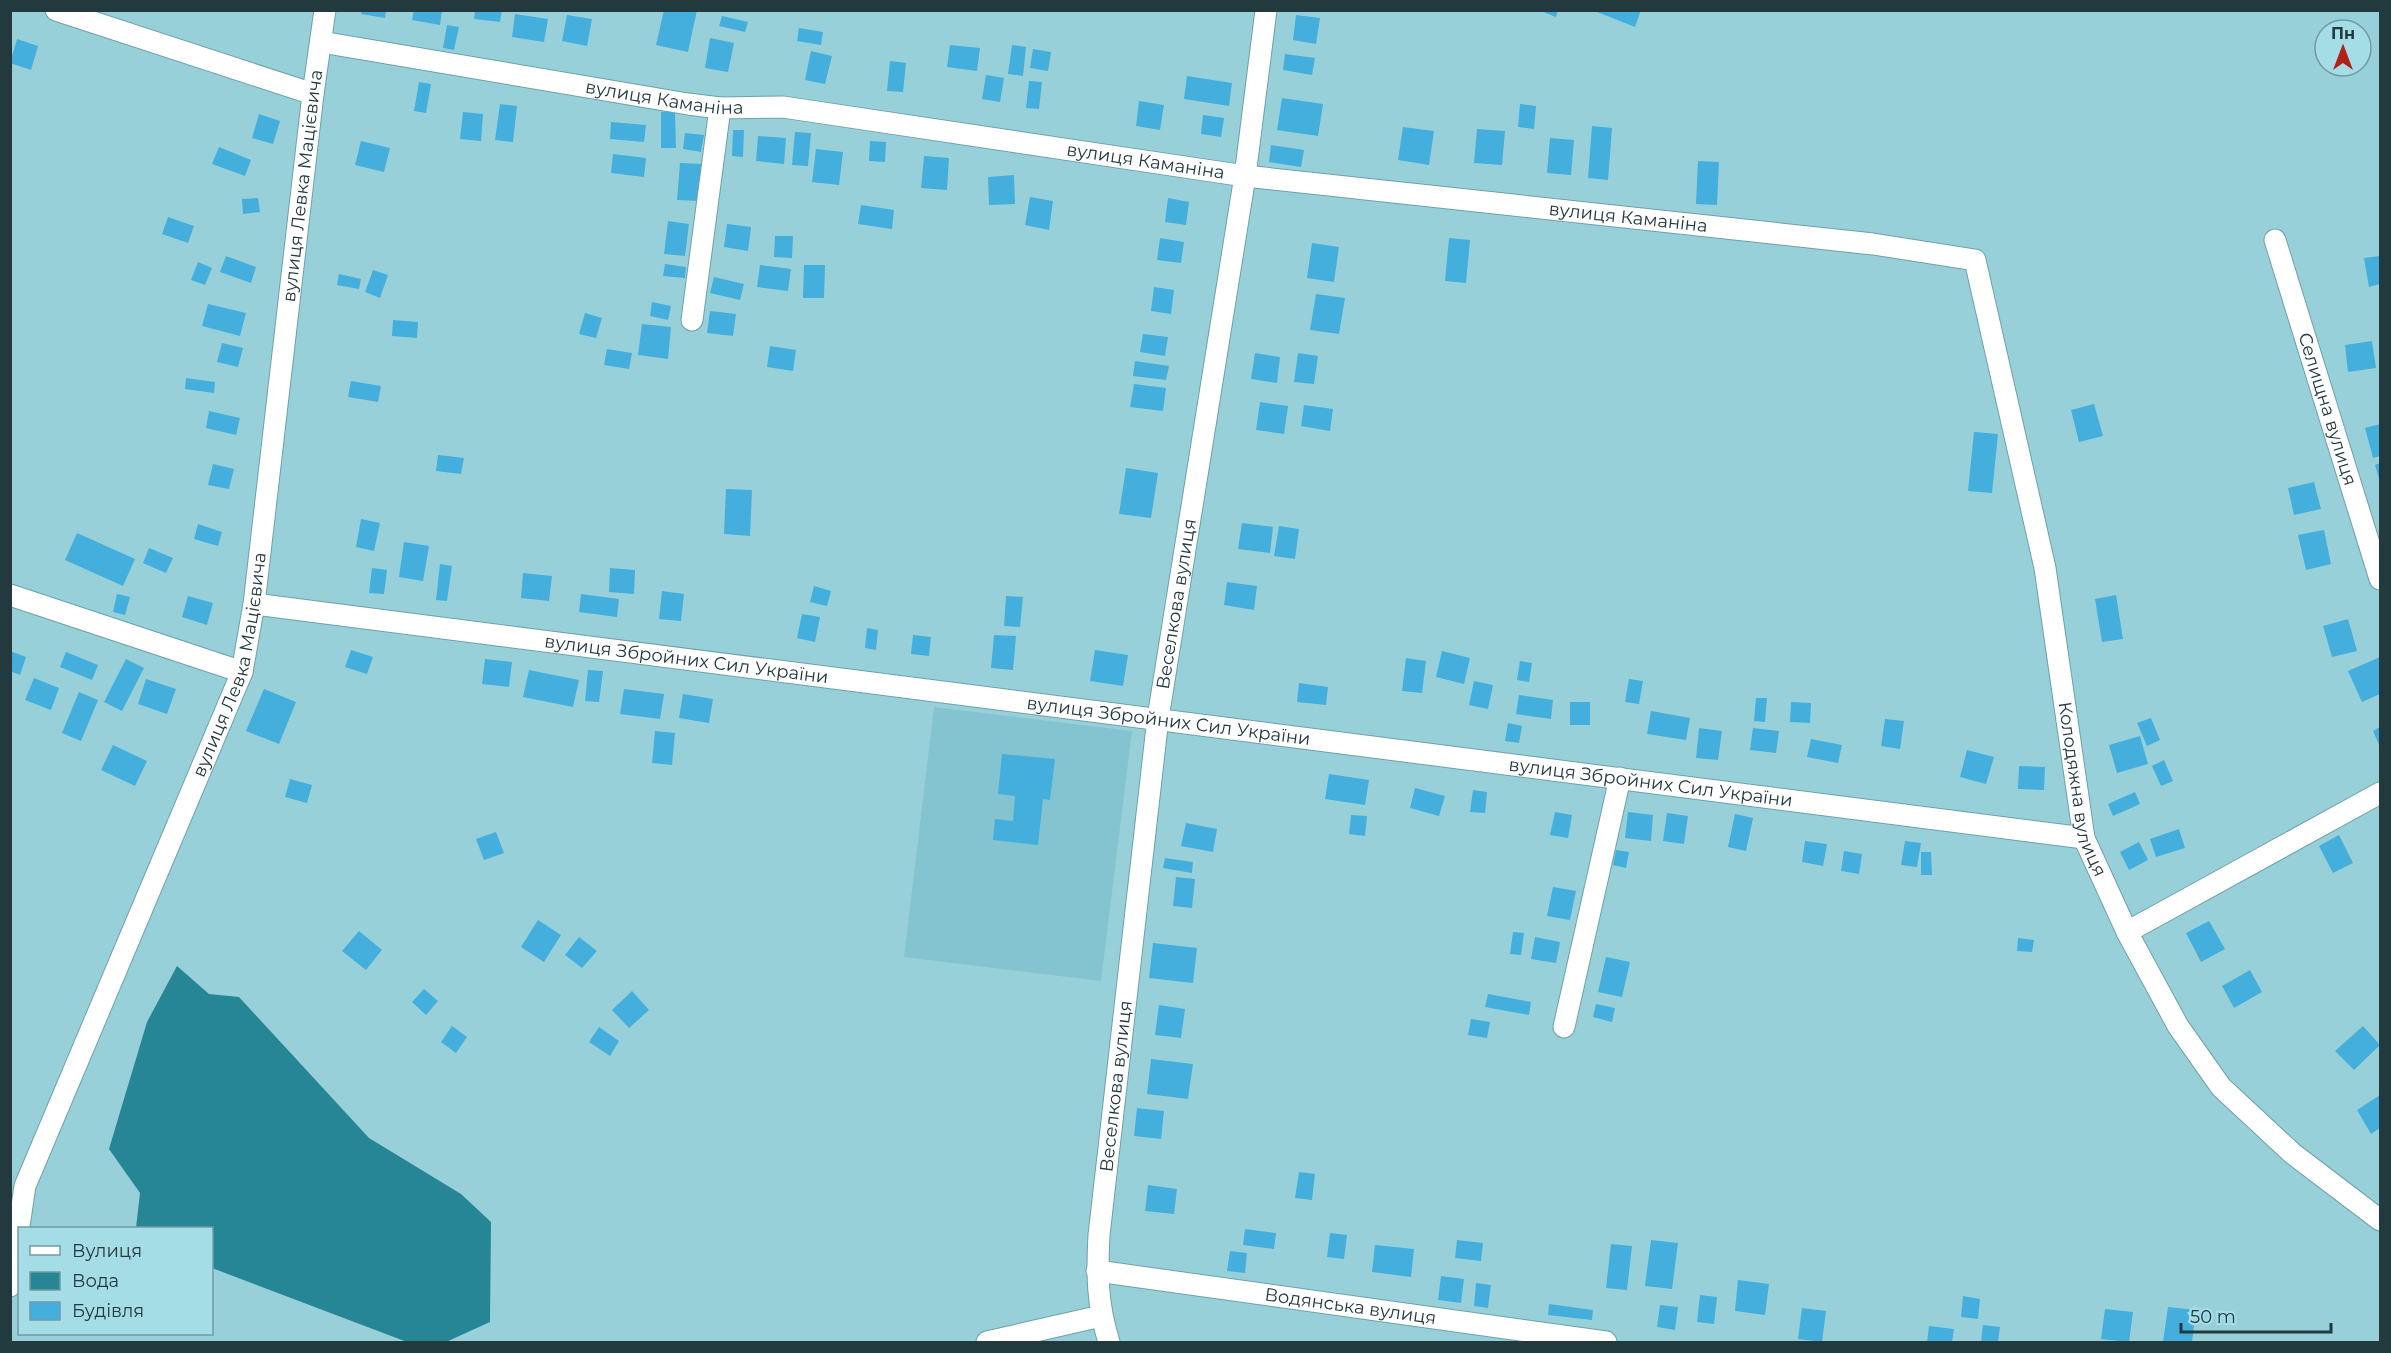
<svg xmlns="http://www.w3.org/2000/svg" width="2391" height="1353" viewBox="0 0 2391 1353" font-family="Montserrat,sans-serif">
	<rect width="100%" height="100%" fill="#98d0da"/>
	<polygon fill="#83c4d0" points="934,707 1132,731 1101,981 904,957"/>
	<polygon fill="#278695" points="177,966 209,994 239,997 369,1138 461,1194 491,1222 490,1322 446,1342 407,1342 212,1268 212,1228 136,1228 140,1193 109,1149 147,1022"/>
	<g fill="#44afdc">
		<polygon points="362,10 386,10 385,18 361,14"/>
		<polygon points="414,10 442,10 440,25 412,20"/>
		<polygon points="475,10 502,10 500,22 474,19"/>
		<polygon points="664,10 697,10 688,52 656,45"/>
		<polygon points="1538,10 1558,10 1556,17"/>
		<polygon points="1592,10 1641,10 1635,27"/>
		<polygon points="515,14 548,19 544,42 512,37"/>
		<polygon points="567,15 592,19 587,46 562,41"/>
		<polygon points="1296,15 1320,18 1316,44 1293,40"/>
		<polygon points="722,16 748,22 745,32 719,26"/>
		<polygon points="447,25 459,27 454,50 443,48"/>
		<polygon points="799,28 823,32 821,45 797,41"/>
		<polygon points="710,38 734,43 728,72 705,68"/>
		<polygon points="17,39 38,46 31,70 10,63"/>
		<polygon points="950,45 980,48 977,71 947,67"/>
		<polygon points="1012,45 1026,47 1023,76 1008,74"/>
		<polygon points="1033,49 1051,52 1048,71 1030,68"/>
		<polygon points="811,51 832,56 825,84 805,80"/>
		<polygon points="1285,54 1315,58 1312,75 1283,70"/>
		<polygon points="890,61 906,63 903,92 887,91"/>
		<polygon points="986,75 1004,78 1000,102 982,99"/>
		<polygon points="1187,76 1232,83 1229,106 1184,99"/>
		<polygon points="1029,81 1042,82 1039,109 1026,108"/>
		<polygon points="419,82 431,84 426,113 414,111"/>
		<polygon points="1282,98 1323,104 1318,136 1277,130"/>
		<polygon points="1139,101 1164,105 1160,130 1136,126"/>
		<polygon points="500,104 517,106 513,142 495,140"/>
		<polygon points="1520,104 1536,106 1534,129 1518,127"/>
		<polygon points="463,112 483,114 481,141 460,139"/>
		<polygon points="661,112 675,112 676,148 661,148"/>
		<polygon points="259,114 280,121 273,144 252,138"/>
		<polygon points="1203,115 1224,118 1221,137 1201,134"/>
		<polygon points="611,122 646,125 644,142 610,139"/>
		<polygon points="1592,126 1612,128 1608,180 1588,178"/>
		<polygon points="1403,127 1434,131 1429,165 1398,160"/>
		<polygon points="1477,129 1505,131 1502,165 1474,163"/>
		<polygon points="733,130 744,130 743,157 732,156"/>
		<polygon points="795,132 811,133 808,166 792,165"/>
		<polygon points="685,133 704,135 701,152 683,149"/>
		<polygon points="758,136 786,138 784,164 756,161"/>
		<polygon points="1550,138 1574,140 1571,175 1547,173"/>
		<polygon points="361,141 390,148 384,172 355,165"/>
		<polygon points="870,141 886,142 885,162 869,161"/>
		<polygon points="1271,145 1304,150 1301,167 1269,162"/>
		<polygon points="219,147 251,160 245,176 212,164"/>
		<polygon points="816,149 843,152 839,185 812,182"/>
		<polygon points="613,154 646,158 644,177 611,173"/>
		<polygon points="924,156 949,158 947,190 921,188"/>
		<polygon points="1698,161 1719,162 1717,205 1696,204"/>
		<polygon points="680,163 702,164 700,201 677,200"/>
		<polygon points="1014,175 1015,204 989,205 988,177"/>
		<polygon points="1030,197 1053,201 1049,230 1025,225"/>
		<polygon points="258,198 260,212 243,214 242,199"/>
		<polygon points="1168,198 1189,202 1186,225 1165,222"/>
		<polygon points="861,205 894,210 892,229 858,224"/>
		<polygon points="168,217 194,226 188,243 162,234"/>
		<polygon points="668,221 689,224 685,256 664,254"/>
		<polygon points="727,224 751,227 748,251 724,247"/>
		<polygon points="775,236 793,236 792,258 774,257"/>
		<polygon points="1160,238 1184,242 1181,263 1157,260"/>
		<polygon points="1449,238 1470,240 1466,283 1445,281"/>
		<polygon points="1312,243 1339,247 1334,282 1307,278"/>
		<polygon points="226,256 256,267 251,283 220,272"/>
		<polygon points="2380,256 2380,284 2369,287 2364,258"/>
		<polygon points="198,262 212,268 205,285 191,280"/>
		<polygon points="665,264 686,267 685,278 663,276"/>
		<polygon points="760,265 791,269 788,291 757,287"/>
		<polygon points="804,265 825,265 824,298 803,298"/>
		<polygon points="373,270 388,275 380,298 365,292"/>
		<polygon points="339,274 361,279 359,289 337,285"/>
		<polygon points="714,277 744,284 740,300 710,293"/>
		<polygon points="1154,287 1174,290 1171,314 1151,311"/>
		<polygon points="1316,294 1345,298 1339,334 1310,330"/>
		<polygon points="652,302 671,306 668,320 650,316"/>
		<polygon points="208,304 246,313 240,336 202,326"/>
		<polygon points="710,311 736,314 733,336 707,333"/>
		<polygon points="585,313 602,318 596,338 579,334"/>
		<polygon points="393,320 418,322 417,338 392,336"/>
		<polygon points="642,324 671,327 668,359 638,355"/>
		<polygon points="1143,334 1168,337 1165,356 1140,352"/>
		<polygon points="2372,341 2376,368 2348,372 2345,345"/>
		<polygon points="222,343 243,348 238,367 217,362"/>
		<polygon points="770,346 796,350 793,371 767,367"/>
		<polygon points="607,349 632,353 629,369 604,365"/>
		<polygon points="1255,353 1280,357 1277,383 1251,379"/>
		<polygon points="1298,353 1318,356 1314,384 1294,382"/>
		<polygon points="1135,361 1169,366 1166,380 1133,376"/>
		<polygon points="186,378 215,382 214,393 185,389"/>
		<polygon points="351,381 381,386 378,402 348,397"/>
		<polygon points="1134,384 1166,388 1163,411 1130,407"/>
		<polygon points="1260,402 1288,406 1284,434 1256,430"/>
		<polygon points="2094,404 2103,436 2079,442 2071,410"/>
		<polygon points="1304,405 1333,409 1330,431 1301,426"/>
		<polygon points="209,411 240,418 236,435 206,428"/>
		<polygon points="2380,424 2380,456 2373,458 2365,428"/>
		<polygon points="1974,432 1998,434 1992,493 1968,491"/>
		<polygon points="438,455 464,458 461,474 436,471"/>
		<polygon points="2380,463 2380,482 2375,465"/>
		<polygon points="213,464 234,469 229,489 208,485"/>
		<polygon points="1126,468 1158,473 1151,518 1119,514"/>
		<polygon points="2314,482 2321,509 2294,515 2288,488"/>
		<polygon points="726,489 752,490 750,536 724,534"/>
		<polygon points="361,519 380,523 374,551 356,547"/>
		<polygon points="1242,523 1273,527 1270,553 1238,549"/>
		<polygon points="198,524 222,532 218,546 194,539"/>
		<polygon points="1279,526 1299,529 1295,559 1274,556"/>
		<polygon points="2324,530 2331,564 2306,570 2298,535"/>
		<polygon points="77,533 135,559 123,586 65,560"/>
		<polygon points="404,542 429,546 423,581 399,577"/>
		<polygon points="149,548 173,558 166,573 143,563"/>
		<polygon points="440,564 452,566 447,601 436,600"/>
		<polygon points="372,568 387,570 384,594 369,593"/>
		<polygon points="610,568 635,570 634,594 609,592"/>
		<polygon points="523,573 552,576 549,601 521,598"/>
		<polygon points="1227,582 1257,586 1254,610 1224,605"/>
		<polygon points="814,586 831,591 827,606 810,602"/>
		<polygon points="662,591 684,594 681,621 659,619"/>
		<polygon points="117,594 130,597 125,615 113,612"/>
		<polygon points="581,594 619,599 617,617 579,612"/>
		<polygon points="2116,595 2123,639 2102,642 2095,599"/>
		<polygon points="188,596 213,603 207,625 182,617"/>
		<polygon points="1006,596 1023,597 1020,627 1004,626"/>
		<polygon points="802,614 820,617 815,642 797,638"/>
		<polygon points="2348,619 2357,651 2332,657 2323,626"/>
		<polygon points="867,628 878,630 876,650 865,648"/>
		<polygon points="913,635 931,637 929,656 911,654"/>
		<polygon points="994,635 1016,636 1013,670 991,668"/>
		<polygon points="351,650 373,657 367,674 345,667"/>
		<polygon points="1095,650 1128,655 1123,686 1090,681"/>
		<polygon points="10,651 26,657 20,675 10,671"/>
		<polygon points="1442,651 1470,658 1464,684 1436,677"/>
		<polygon points="66,652 98,665 92,680 60,667"/>
		<polygon points="2380,657 2380,694 2362,702 2348,671"/>
		<polygon points="1406,658 1426,661 1422,693 1402,691"/>
		<polygon points="126,659 144,668 122,711 104,702"/>
		<polygon points="485,659 512,662 509,687 482,684"/>
		<polygon points="1520,661 1532,663 1529,682 1517,680"/>
		<polygon points="529,670 579,680 573,707 523,697"/>
		<polygon points="588,670 603,671 599,702 585,701"/>
		<polygon points="34,678 59,688 51,710 25,700"/>
		<polygon points="146,679 176,689 167,714 138,704"/>
		<polygon points="1629,679 1643,681 1639,704 1625,702"/>
		<polygon points="1474,681 1493,685 1488,709 1469,705"/>
		<polygon points="1299,683 1328,687 1326,705 1297,702"/>
		<polygon points="264,689 296,702 279,744 246,731"/>
		<polygon points="624,689 664,694 660,719 620,714"/>
		<polygon points="79,692 98,700 81,741 62,733"/>
		<polygon points="683,694 713,699 709,723 679,718"/>
		<polygon points="1519,695 1553,700 1551,719 1516,714"/>
		<polygon points="1756,698 1767,698 1765,722 1754,721"/>
		<rect x="1570" y="702" width="20" height="23"/>
		<polygon points="1791,702 1811,703 1810,723 1790,722"/>
		<polygon points="1651,711 1690,718 1686,740 1647,734"/>
		<polygon points="2151,718 2160,740 2147,746 2137,723"/>
		<polygon points="1885,719 1904,721 1900,749 1881,746"/>
		<polygon points="1508,723 1522,726 1519,743 1505,741"/>
		<polygon points="2380,727 2380,747 2373,731"/>
		<polygon points="1699,728 1722,731 1718,760 1696,758"/>
		<polygon points="1753,728 1779,731 1776,753 1750,750"/>
		<polygon points="655,731 675,733 672,765 652,763"/>
		<polygon points="2140,736 2148,764 2117,773 2109,745"/>
		<polygon points="1811,739 1842,745 1838,763 1807,757"/>
		<polygon points="113,745 147,761 135,786 101,770"/>
		<polygon points="1967,750 1994,757 1986,784 1960,777"/>
		<polygon points="1002,754 1055,759 1050,800 1043,799 1038,845 993,840 995,819 1013,821 1015,796 998,794"/>
		<polygon points="2164,760 2173,781 2161,786 2152,766"/>
		<polygon points="2019,766 2045,767 2044,790 2018,789"/>
		<polygon points="1329,774 1369,780 1365,805 1325,799"/>
		<polygon points="290,779 312,785 307,803 285,797"/>
		<polygon points="1415,788 1445,796 1439,816 1410,808"/>
		<polygon points="1473,790 1487,792 1485,813 1470,812"/>
		<polygon points="2135,792 2140,804 2113,816 2108,804"/>
		<polygon points="1555,812 1572,815 1568,838 1550,835"/>
		<polygon points="1628,812 1653,815 1651,841 1625,838"/>
		<polygon points="1667,813 1688,816 1684,844 1663,841"/>
		<polygon points="1735,814 1753,818 1746,851 1728,847"/>
		<polygon points="1351,815 1367,816 1365,836 1349,834"/>
		<polygon points="1186,823 1217,829 1213,852 1181,846"/>
		<polygon points="2179,829 2185,848 2156,857 2150,839"/>
		<polygon points="496,832 504,853 484,860 476,839"/>
		<polygon points="2339,835 2353,863 2333,873 2319,846"/>
		<polygon points="1805,841 1827,844 1823,866 1802,862"/>
		<polygon points="1905,841 1921,843 1917,867 1901,865"/>
		<polygon points="2139,842 2148,860 2129,870 2120,852"/>
		<polygon points="1616,850 1629,852 1626,868 1613,865"/>
		<polygon points="1844,851 1862,854 1859,874 1841,871"/>
		<polygon points="1921,852 1931,852 1932,875 1921,875"/>
		<polygon points="1165,858 1193,862 1192,873 1163,868"/>
		<polygon points="1176,877 1195,879 1192,908 1173,906"/>
		<polygon points="1553,887 1576,891 1570,920 1547,916"/>
		<polygon points="538,920 561,935 544,962 521,947"/>
		<polygon points="2209,921 2225,949 2201,962 2186,933"/>
		<polygon points="359,931 382,950 366,970 342,951"/>
		<polygon points="1513,932 1524,933 1521,955 1510,954"/>
		<polygon points="579,937 597,951 582,968 565,955"/>
		<polygon points="1535,937 1560,942 1556,963 1531,959"/>
		<polygon points="2018,938 2034,940 2032,952 2017,951"/>
		<polygon points="1153,943 1197,948 1193,983 1149,978"/>
		<polygon points="1606,957 1630,962 1622,997 1598,992"/>
		<polygon points="2250,970 2262,992 2234,1008 2222,986"/>
		<polygon points="424,989 438,1001 426,1015 412,1002"/>
		<polygon points="632,991 649,1010 629,1028 612,1010"/>
		<polygon points="1488,994 1531,1002 1529,1015 1485,1007"/>
		<polygon points="1596,1004 1615,1008 1612,1022 1593,1017"/>
		<polygon points="1159,1005 1185,1009 1181,1038 1155,1035"/>
		<polygon points="1471,1019 1490,1022 1487,1038 1468,1035"/>
		<polygon points="452,1026 467,1037 456,1053 441,1042"/>
		<polygon points="2363,1026 2380,1045 2354,1070 2335,1051"/>
		<polygon points="599,1027 619,1041 610,1056 589,1042"/>
		<polygon points="1151,1059 1193,1064 1188,1099 1147,1094"/>
		<polygon points="2380,1095 2380,1128 2371,1134 2357,1110"/>
		<polygon points="1137,1108 1164,1111 1161,1139 1134,1136"/>
		<polygon points="1299,1172 1315,1174 1312,1200 1295,1198"/>
		<polygon points="1148,1185 1177,1189 1174,1214 1145,1211"/>
		<polygon points="1245,1229 1276,1233 1274,1249 1243,1245"/>
		<polygon points="1330,1233 1347,1235 1344,1259 1327,1257"/>
		<polygon points="1457,1240 1483,1243 1481,1261 1455,1258"/>
		<polygon points="1651,1240 1678,1243 1672,1289 1645,1286"/>
		<polygon points="1611,1244 1632,1246 1627,1290 1606,1288"/>
		<polygon points="1375,1245 1414,1249 1411,1277 1372,1272"/>
		<polygon points="1230,1251 1247,1253 1245,1273 1227,1271"/>
		<polygon points="1441,1276 1464,1279 1461,1303 1438,1300"/>
		<polygon points="1738,1280 1769,1284 1765,1315 1735,1311"/>
		<polygon points="1476,1283 1491,1285 1488,1308 1474,1306"/>
		<polygon points="1700,1295 1717,1297 1714,1324 1697,1322"/>
		<polygon points="1963,1296 1980,1299 1978,1319 1961,1317"/>
		<polygon points="1549,1304 1593,1310 1592,1320 1548,1315"/>
		<polygon points="1660,1305 1678,1307 1675,1330 1657,1327"/>
		<polygon points="2168,1307 2196,1310 2192,1342 2163,1342"/>
		<polygon points="1802,1308 1826,1311 1822,1342 1798,1339"/>
		<polygon points="2105,1309 2133,1312 2129,1342 2101,1339"/>
		<polygon points="1983,1325 2000,1327 1998,1342 1981,1342"/>
		<polygon points="1929,1326 1954,1329 1952,1342 1927,1342"/>
	</g>
	<g fill="none" stroke-linecap="round" stroke-linejoin="round">
		<defs>
			<g id="minor">
				<polyline points="56,10 313,94"/>
				<path id="s1" d="M321 42 688 104 720 108 783 107 1245 176 1873 244 1975 260 2045 568 2084 838 2127 932 2178 1026 2221 1087 2292 1153 2380 1220"/>
				<path id="s2" d="M2275 240 2380 579"/>
				<polyline points="692,320 720,108"/>
				<polyline points="10,595 242,672"/>
				<path id="s3" d="M254 604 2084 838"/>
				<polyline points="2127,932 2380,793"/>
				<polyline points="1564,1027 1620,778"/>
				<path id="s4" d="M1097 1271 1606 1342"/>
				<path id="s5" d="M10 1286 25 1186 242 672 254 604 313 94 325 10"/>
				<polyline points="987,1342 1101,1316"/>
				<path id="s6" d="M1109 1342C1097 1304 1097 1274 1099 1235L1158 718 1245 176 1266 10"/>
			</g>
		</defs>
		<use href="#minor" stroke="#6ba2ab" stroke-width="23"/>
		<use href="#minor" stroke="#fff" stroke-width="21"/>
	</g>
	<g text-anchor="middle" stroke-width="6" stroke-linejoin="round" paint-order="stroke">
		<g font-size="18" fill="#22393d" stroke="#a5dde7">
			<text dy="6" stroke="none"><textPath href="#s1" startOffset="348">вулиця Каманіна</textPath></text>
			<text dy="6" stroke="none"><textPath href="#s1" startOffset="834">вулиця Каманіна</textPath></text>
			<text dy="6" stroke="none"><textPath href="#s5" startOffset="1149">вулиця Левка Мацієвича</textPath></text>
			<text dy="6" stroke="none"><textPath href="#s1" startOffset="1320">вулиця Каманіна</textPath></text>
			<text dy="6" stroke="none"><textPath href="#s2" startOffset="177">Селищна вулиця</textPath></text>
			<text dy="6" stroke="none"><textPath href="#s6" startOffset="744">Веселкова вулиця</textPath></text>
			<text dy="6" stroke="none"><textPath href="#s3" startOffset="436">вулиця Збройних Сил України</textPath></text>
			<text dy="6" stroke="none"><textPath href="#s5" startOffset="663">вулиця Левка Мацієвича</textPath></text>
			<text dy="6" stroke="none"><textPath href="#s3" startOffset="922">вулиця Збройних Сил України</textPath></text>
			<text dy="6" stroke="none"><textPath href="#s3" startOffset="1408">вулиця Збройних Сил України</textPath></text>
			<text dy="6" stroke="none"><textPath href="#s1" startOffset="2210">Колодяжна вулиця</textPath></text>
			<text dy="6" stroke="none"><textPath href="#s6" startOffset="258">Веселкова вулиця</textPath></text>
			<text dy="6" stroke="none"><textPath href="#s4" startOffset="256">Водянська вулиця</textPath></text>
		</g>
	</g>
	<rect width="2391" height="1353" fill="none" stroke="#22393d" stroke-width="24"/>
	<rect x="18" y="1227" width="195" height="108" fill="#a5dde7" stroke="#719ba3" stroke-width="1.5"/>
	<rect x="30" y="1246" width="30" height="9" fill="#ffffff" stroke="#719ba3" stroke-width="1.5"/>
	<text x="72" y="1257" font-size="18" fill="#22393d">Вулиця</text>
	<rect x="30" y="1272" width="30" height="18" fill="#278695" stroke="#719ba3" stroke-width="1.5"/>
	<text x="72" y="1287" font-size="18" fill="#22393d">Вода</text>
	<rect x="30" y="1302" width="30" height="18" fill="#44afdc" stroke="#719ba3" stroke-width="1.5"/>
	<text x="72" y="1317" font-size="18" fill="#22393d">Будівля</text>
	<g transform="translate(2343 48)"><circle r="28" fill="#a5dde7" stroke="#719ba3" stroke-width="1.5"/>
	<path d="M0-4.5L10 22L0 15L-10 22Z" fill="#b12215"/>
	<text y="-9" font-size="16" font-weight="bold" text-anchor="middle" fill="#22393d">Пн</text>
	</g>
	<path d="M2181 1323v9h150v-9" fill="none" stroke="#22393d" stroke-width="3"/>
	<text x="2190" y="1323" font-size="18" fill="#22393d" stroke="#a5dde7" stroke-width="4.5" paint-order="stroke">50 m</text>
</svg>
